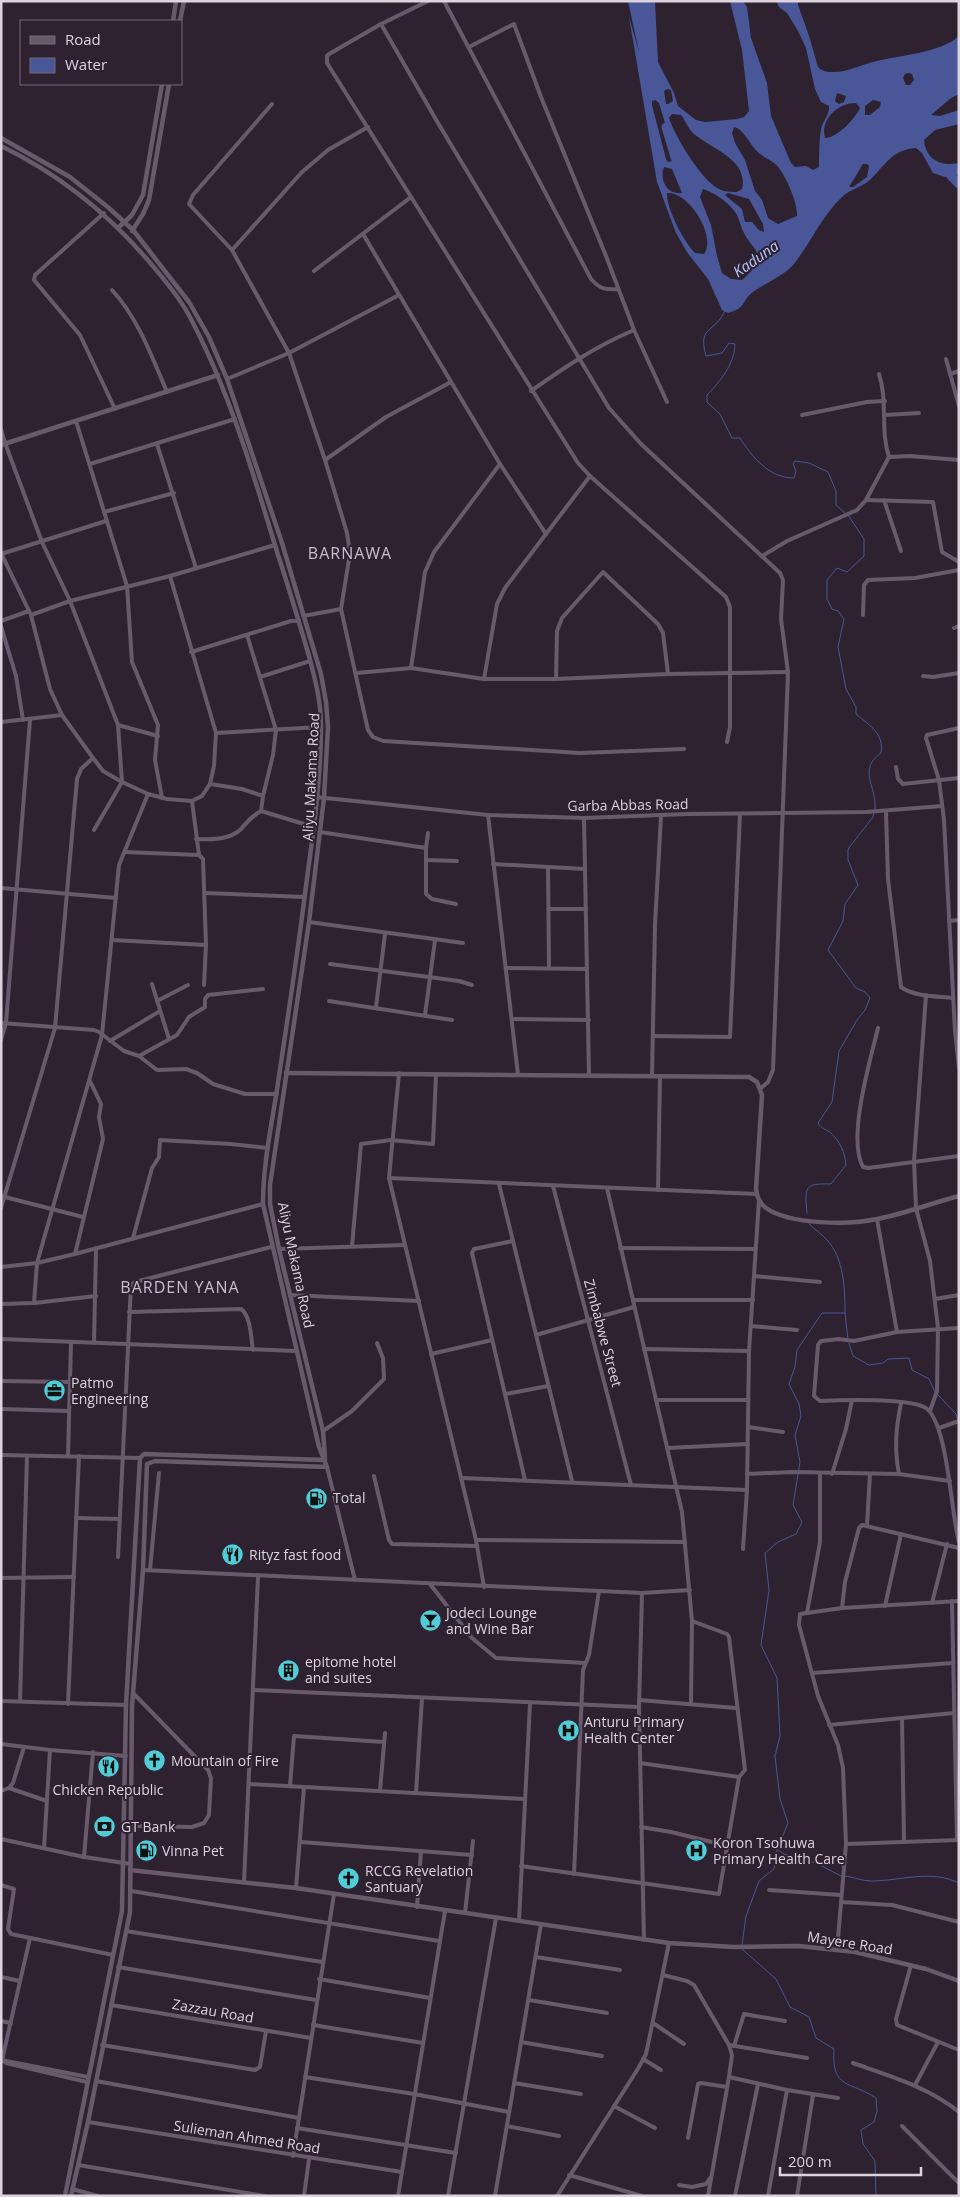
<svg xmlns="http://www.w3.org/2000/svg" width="960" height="2197" viewBox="0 0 960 2197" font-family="'Open Sans',sans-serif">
	<rect width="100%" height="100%" fill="#2e2231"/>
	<path fill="#495698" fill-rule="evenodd" d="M628 1H655L658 62 674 93 678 106 696 120 705 122 737 119 744 117 749 111 742 50 730 1H743L747 7 751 38 767 83 771 116 791 163 795 167 806 166 813 170 819 167C819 155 819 141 821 129 823 121 830 114 829 106L821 102 815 89 806 48 798 31 787 13 779 7 776 1H798V5L809 36 818 67C822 71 826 72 832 72 847 73 862 64 877 61 900 55 941 53 959 36V94L951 98 931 115 940 116 959 110V124L935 130 924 140C926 160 941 167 959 163V175L945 177 933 173 922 153 916 148C892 150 886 164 871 179 863 187 850 189 842 197 822 216 811 242 794 264 785 275 764 284 753 292 741 301 747 308 728 313L722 310 708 279 687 252 676 233 657 182 629 17 639 52ZM909 73 912 74 914 80 910 85H906L903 78 905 74ZM667 89 671 90 673 101 668 104H666L664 91ZM837 93 846 96 844 102 839 104 835 101ZM655 100 659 103 675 156 673 161 668 162 666 159 652 105V101ZM873 100 881 102 880 107 870 115H865V106ZM856 103 860 108C855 119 837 138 825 138 820 120 837 103 856 103ZM672 114 681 115C686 121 688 129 694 134 712 149 749 160 742 189L737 192C732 192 726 192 721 190 702 182 676 138 669 118ZM734 127C743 129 749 142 755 149 761 156 767 158 774 163 784 170 798 203 797 216L778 224 768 218 762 200 755 191 745 160 735 143 732 133ZM863 164H867L869 166 867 177 853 187H849ZM664 167 672 169 682 193C667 195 659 180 664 167ZM703 189C715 193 730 203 737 215 740 221 741 228 744 233 747 240 755 247 757 253 759 264 749 274 742 280L731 279 722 273 717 256 711 225 700 197ZM667 193C689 191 717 237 704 254L695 253C684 242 666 208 667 193ZM728 193 749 199 763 224 764 232 759 230 752 222H745L742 209 725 195Z"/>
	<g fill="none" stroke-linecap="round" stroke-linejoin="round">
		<g stroke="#495698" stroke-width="1">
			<path d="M725 310C716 334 697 324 706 356L722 353 729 343 735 344C735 363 720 382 707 395V402L720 414 732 438H740C752 457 769 478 794 478L796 471 793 464 795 461 809 463 828 472 836 491V505L845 513"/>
			<path d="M848 515 864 539V556L847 572 837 568 827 580V599L832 609 838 611 844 619 838 647 846 689 856 707V714C870 726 884 733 881 753 857 770 877 786 875 809"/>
			<path d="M807 1213C805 1188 803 1183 831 1184L846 1165C845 1153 840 1141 831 1133 826 1129 821 1129 818 1123L832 1102 839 1051 857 1020 865 1010 870 998 865 992 856 988 828 950 843 921 845 904 858 885 848 860V849L873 817 874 813"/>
			<polyline points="845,1313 848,1339"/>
			<polyline points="849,1343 853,1356 869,1365 883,1363 888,1359 909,1358 912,1370 929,1379 935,1392"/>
			<polyline points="938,1395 956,1414 958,1421"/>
			<polyline points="778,1850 784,1854 816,1863 841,1876"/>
			<path d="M845 1876C854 1877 862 1881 871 1881 901 1881 931 1869 959 1883"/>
			<path d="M742 1945 746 1916 759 1881 774 1869 777 1850 788 1823 780 1799 775 1756 780 1736 777 1678 761 1645 769 1590 765 1553 778 1542 796 1534 802 1522 793 1505 800 1462 795 1435 801 1416 799 1404 789 1384 795 1367 797 1350 822 1313H845C845 1289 844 1258 827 1240 822 1234 815 1230 809 1224"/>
			<path d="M742 1949 776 1979 790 2007 809 2017 816 2038 834 2049C831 2089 850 2081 876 2098L877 2111 874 2122 861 2130 863 2144 875 2161 876 2196"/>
		</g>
		<g stroke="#495698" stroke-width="9">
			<polyline points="666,127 678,167"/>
			<polyline points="951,176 959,184"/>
		</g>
		<g stroke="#685a6b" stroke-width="4">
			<polyline points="428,1 381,24 329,54 327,56 327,63 578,463 590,476 726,597 730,607 730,727 727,742"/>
			<path d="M444 1 591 279C600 289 605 290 618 289"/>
			<polyline points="381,24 438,123 609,408 641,444 780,573 783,580 781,619 788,672 773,1070 768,1082 761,1088"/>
			<polyline points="469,47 514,24 541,97 606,256 634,330 667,402"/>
			<polyline points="272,104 193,195 189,204 232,250 289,353 325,460 347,533 350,553 341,609 368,730 373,737 383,741 580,753 684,749"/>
			<polyline points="104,213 35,275 34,280 80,335 115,409"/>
			<polyline points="363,234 500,464 546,534"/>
			<polyline points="232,250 302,172 328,150 368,127"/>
			<polyline points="314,271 411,197"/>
			<path d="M112 290C138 318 152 357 167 392"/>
			<polyline points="946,359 959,406"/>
			<path d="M879 374C888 401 880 430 889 457"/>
			<polyline points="950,374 959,371"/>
			<polyline points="227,379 289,353 399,295"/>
			<path d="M531 391C565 367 596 346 634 330"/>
			<polyline points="802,415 867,402 885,401"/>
			<polyline points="884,415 919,413"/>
			<polyline points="76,421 127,586 132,662 158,725 155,760 162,798"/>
			<polyline points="1,429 5,443 42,542 70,601 118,725 122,782 94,830"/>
			<polyline points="157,444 196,568"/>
			<polyline points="325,460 386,417 451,382"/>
			<polyline points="90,464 235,419"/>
			<polyline points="866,500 933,502 942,552 959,562"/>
			<polyline points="884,500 901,551"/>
			<polyline points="104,512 174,493"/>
			<polyline points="1,553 31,615 50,689 62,715 93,758 103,771 122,782 148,794 167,799 192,801 202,796 210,784 214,766 216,733 170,576"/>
			<polyline points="1,554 106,521"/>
			<polyline points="762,556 787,541 857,510 866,500 889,457 910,456 959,460"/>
			<polyline points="31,615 70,601 170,576 275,545"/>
			<polyline points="863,615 864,585 868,580 915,578 959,570"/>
			<polyline points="303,616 341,609"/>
			<polyline points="1,621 29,611"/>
			<polyline points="1,626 16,676 23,720"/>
			<polyline points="954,628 959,626"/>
			<polyline points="247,635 276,730 273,755 263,796 261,811"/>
			<polyline points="191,652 291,621 299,621"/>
			<polyline points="411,668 425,572 434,552 500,464"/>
			<polyline points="357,673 411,668 484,679 556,679 668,674 788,672"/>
			<polyline points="923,676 933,677 959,673"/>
			<polyline points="260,677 310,661"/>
			<polyline points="484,679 497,604 505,588 590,476"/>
			<polyline points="556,679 557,631 562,618 603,572 658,624 663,633 668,674"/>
			<polyline points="1,722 62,715"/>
			<polyline points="118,725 158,736"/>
			<polyline points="959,728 927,735 926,738 939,780 944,820 955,1031 959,1068"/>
			<polyline points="216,733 321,727"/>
			<polyline points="896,767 898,779 903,784 959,778"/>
			<polyline points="210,784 242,789 263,796"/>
			<polyline points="316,797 488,815 584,818 687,814 866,812 942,806"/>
			<polyline points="192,801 199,855"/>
			<polyline points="261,811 314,827"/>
			<path d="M886 811 888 879 901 987C915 997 936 996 953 998"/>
			<polyline points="488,815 518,1075"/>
			<polyline points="584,818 589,1076"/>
			<polyline points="320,832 426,848"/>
			<polyline points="428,833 426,848 426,894 432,899 456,904"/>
			<path d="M196 839C211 840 231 839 241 829 248 821 252 816 261 811"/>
			<polyline points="125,852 199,855 203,859 206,945 204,985"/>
			<polyline points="426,860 457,861"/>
			<polyline points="493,864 585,869"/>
			<polyline points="548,867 549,968"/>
			<polyline points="1,888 116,898"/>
			<polyline points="205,893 305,897"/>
			<polyline points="549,909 586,909"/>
			<polyline points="949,921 959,920"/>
			<polyline points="309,922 463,943"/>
			<polyline points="112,940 206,945"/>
			<polyline points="330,964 459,981 472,985"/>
			<polyline points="506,968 587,969"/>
			<polyline points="152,984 169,1039"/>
			<polyline points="926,995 914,1161 916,1208 930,1261 938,1328 937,1391 930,1411"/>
			<polyline points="157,1001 188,985"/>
			<polyline points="329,1001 452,1020"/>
			<polyline points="376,1007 385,934"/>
			<polyline points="425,1015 435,940"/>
			<polyline points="512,1019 589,1020"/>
			<polyline points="1,1023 94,1030 99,1032 124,1051 139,1056 157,1070 186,1069 197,1073 213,1084 245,1094 277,1094"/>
			<path d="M878 1028C870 1061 847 1138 863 1167L868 1168 959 1156"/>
			<polyline points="653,1036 730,1037 740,814"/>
			<polyline points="1,1040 6,1023 30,720"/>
			<polyline points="110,1041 160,1011"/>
			<polyline points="139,1056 177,1035 189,1017 205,1007 205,999 208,995 263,989"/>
			<polyline points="399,1073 389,1178 476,1540 484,1587"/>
			<polyline points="652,1076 655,925 661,816"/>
			<polyline points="389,1178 757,1194"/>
			<polyline points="499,1184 572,1481"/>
			<polyline points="553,1186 631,1485"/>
			<polyline points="607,1188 682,1512 692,1621 691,1703"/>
			<polyline points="658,1190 660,1076"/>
			<polyline points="1,1196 83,1217"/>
			<polyline points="1,1208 55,1028 77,779 81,769 93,758"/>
			<polyline points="877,1219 897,1332"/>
			<polyline points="133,1238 152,1168 159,1157 160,1140 231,1144 267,1148"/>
			<polyline points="513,1241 474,1249 472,1253 525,1480"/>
			<polyline points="352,1246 361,1144 391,1140 433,1144 436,1074"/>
			<polyline points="620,1248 755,1249"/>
			<polyline points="279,1249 405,1245"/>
			<polyline points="75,1254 103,1139 99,1117 101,1104 90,1081"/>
			<polyline points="1,1267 37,1263 75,1254 263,1204"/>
			<polyline points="754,1276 820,1282"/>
			<polyline points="290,1295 419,1301"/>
			<polyline points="935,1299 959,1295"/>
			<polyline points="633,1300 753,1300"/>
			<polyline points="34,1303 37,1263 102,1035 119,865 148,794"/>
			<polyline points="1,1304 34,1303 96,1296"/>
			<path d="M129 1312 241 1309C251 1316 251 1339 253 1350"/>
			<polyline points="751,1326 797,1330"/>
			<path d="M959 1328 897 1332 854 1341 839 1339 821 1341 818 1345 814 1396 820 1401C842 1400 906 1398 924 1407 948 1418 951 1516 959 1542"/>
			<polyline points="536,1335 634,1307"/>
			<polyline points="1,1339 296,1351"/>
			<polyline points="94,1343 96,1248"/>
			<polyline points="644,1349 749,1351"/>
			<polyline points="431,1354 492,1340"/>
			<polyline points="1,1381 70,1382"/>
			<polyline points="506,1394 548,1386"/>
			<polyline points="656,1400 748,1400"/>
			<polyline points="1,1409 69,1411"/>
			<polyline points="748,1427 783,1432"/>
			<polyline points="939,1428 959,1421"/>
			<polyline points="323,1431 352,1411 384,1379 383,1358 377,1343"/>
			<polyline points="667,1448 748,1444"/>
			<polyline points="1,1455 140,1458"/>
			<polyline points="68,1456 71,1342"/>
			<polyline points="327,1467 355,1580"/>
			<polyline points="747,1474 794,1472 899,1474 950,1481"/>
			<polyline points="832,1474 846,1429 852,1400"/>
			<path d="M899 1474C894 1448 896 1428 901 1403"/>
			<polyline points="374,1476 389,1540 392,1544 477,1546"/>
			<polyline points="461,1478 747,1490"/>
			<polyline points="76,1518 119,1519"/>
			<polyline points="867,1525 870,1474"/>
			<polyline points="476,1540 685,1542"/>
			<polyline points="743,1549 747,1490 749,1351 759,1200"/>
			<polyline points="118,1557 131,1285 135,1282 271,1247"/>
			<polyline points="143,1570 642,1593 690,1590"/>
			<polyline points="150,1570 159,1473"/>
			<polyline points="1,1578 74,1577"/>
			<polyline points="430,1584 472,1638 496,1658 585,1663"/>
			<polyline points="642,1593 639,1707 644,1940"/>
			<polyline points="952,1601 957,1840"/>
			<polyline points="932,1603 947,1544"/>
			<polyline points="885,1606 901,1534"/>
			<polyline points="842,1608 845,1582 859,1528 862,1525 959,1548"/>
			<polyline points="807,1613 820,1542 820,1474"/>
			<polyline points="812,1673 953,1663"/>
			<polyline points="254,1690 639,1707"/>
			<polyline points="639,1700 736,1708"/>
			<polyline points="1,1701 126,1705"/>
			<polyline points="20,1701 27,1456"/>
			<polyline points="68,1704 79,1456"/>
			<polyline points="902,1718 904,1841"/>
			<polyline points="829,1725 954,1713"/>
			<polyline points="1,1744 50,1750 126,1756"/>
			<polyline points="640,1763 739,1777 745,1770 729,1637 727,1634 692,1621"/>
			<polyline points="249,1784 524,1799"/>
			<polyline points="290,1786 294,1736 384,1742"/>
			<polyline points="9,1788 47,1801"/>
			<polyline points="1,1791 9,1788 13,1783 24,1747"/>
			<polyline points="380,1791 385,1733"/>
			<polyline points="416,1793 422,1698"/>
			<polyline points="132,1826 192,1827 204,1823 209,1815 211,1778 208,1770 134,1694"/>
			<polyline points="641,1827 671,1832 728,1846"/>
			<polyline points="1,1839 84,1857 131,1864"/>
			<polyline points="301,1842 472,1855"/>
			<polyline points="846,1844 959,1840"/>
			<polyline points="44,1848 50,1750"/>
			<polyline points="84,1857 93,1752"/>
			<polyline points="521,1866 719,1894 739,1777"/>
			<polyline points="574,1874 583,1670 589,1655 599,1591"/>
			<polyline points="244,1882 258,1577"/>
			<polyline points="1,1885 14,1889 8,1929 11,1934 113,1955"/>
			<polyline points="296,1888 304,1787"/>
			<polyline points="769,1890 841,1895"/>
			<polyline points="131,1891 439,1941"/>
			<polyline points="841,1902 892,1905 959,1922"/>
			<polyline points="417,1907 421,1851"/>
			<polyline points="465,1913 473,1841"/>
			<polyline points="519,1921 530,1703"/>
			<polyline points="126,1931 322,1962"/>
			<polyline points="837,1950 846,1844 843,1768 838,1745 818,1696 799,1625 800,1614 842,1608 959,1601"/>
			<polyline points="536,1957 620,1970"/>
			<polyline points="911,1965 896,2019 897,2025 959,2050"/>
			<polyline points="118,1967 316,2000"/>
			<polyline points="663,1975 687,1981 694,1985 729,2045 732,2055 729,2077 787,2090 838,2098"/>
			<polyline points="1,1977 20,1981"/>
			<polyline points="319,1979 430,1998"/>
			<polyline points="529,2000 607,2013"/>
			<polyline points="111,2005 311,2038"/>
			<polyline points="1,2021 11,2023"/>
			<polyline points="653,2023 684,2044"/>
			<polyline points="313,2025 423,2043"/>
			<polyline points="521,2042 602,2056"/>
			<polyline points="102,2045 255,2070 260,2067 266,2031"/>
			<polyline points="729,2045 807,2058"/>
			<polyline points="734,2046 744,2014 785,2021"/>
			<polyline points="643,2059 661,2070"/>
			<polyline points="1,2060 88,2077"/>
			<polyline points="2,2060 30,1938"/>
			<polyline points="2,2060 6,2063 87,2082"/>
			<path d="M853 2063C890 2076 928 2087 959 2112"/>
			<polyline points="305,2077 414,2094 509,2112"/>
			<polyline points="96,2081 299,2118"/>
			<polyline points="514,2083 581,2094"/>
			<polyline points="915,2085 938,2042"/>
			<polyline points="614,2106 655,2128"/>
			<polyline points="88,2122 402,2172"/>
			<polyline points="507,2126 559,2136"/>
			<polyline points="902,2126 959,2183"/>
			<polyline points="297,2128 456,2153"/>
			<polyline points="688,2138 698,2084 701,2083 727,2087"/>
			<polyline points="293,2156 334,1894"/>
			<polyline points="78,2165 265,2196"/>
			<polyline points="569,2175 642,2196"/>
			<polyline points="679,2185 692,2187 706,2184 710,2178"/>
			<polyline points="72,2189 98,2196"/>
			<polyline points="304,2196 309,2159"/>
			<polyline points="398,2196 445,1911"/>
			<polyline points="448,2196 496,1918"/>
			<polyline points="495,2196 541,1924"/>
			<polyline points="557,2196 639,2067 646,2054 669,1943"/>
			<polyline points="708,2196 729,2077"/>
			<polyline points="735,2196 758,2084"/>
			<polyline points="768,2196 787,2090"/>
			<polyline points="797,2196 813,2095"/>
		</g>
		<g stroke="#685a6b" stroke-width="4.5">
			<polyline points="173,21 176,1"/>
			<polyline points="180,21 184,1"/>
			<polyline points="1,138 70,177 109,208 133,230 189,302 209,337 227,379 282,543 321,674 326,702 328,727 324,798 309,922 270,1185 270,1204 279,1249 323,1431 325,1458"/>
			<path d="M1 146C61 175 110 215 152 265 167 283 183 302 193 323 231 396 254 476 278 555 289 588 299 622 309 656 315 679 321 701 321 726 321 776 314 828 307 878 299 944 289 1010 279 1076 273 1119 263 1161 263 1204L319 1447 327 1467 155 1461 147 1464 143 1570 132 1706 130 1912 88 2122 71 2196"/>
			<polyline points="119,227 132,215 143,195 162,84"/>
			<polyline points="132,231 143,214 149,200 169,84"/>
			<polyline points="1,445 218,375"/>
			<path d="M286 1073 749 1077 757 1082 762 1095 756 1189C757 1197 759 1203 766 1208 790 1225 850 1225 877 1219 904 1214 932 1203 959 1196"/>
			<polyline points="130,1870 296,1888 669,1943 734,1947 799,1946 855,1952 926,1969 959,1981"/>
			<polyline points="65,2196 122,1911 126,1705 140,1458 144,1454 325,1460"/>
		</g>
	</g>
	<defs>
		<symbol id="office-disc" viewBox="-11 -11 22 22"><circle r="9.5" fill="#52ccd6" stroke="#2e2231"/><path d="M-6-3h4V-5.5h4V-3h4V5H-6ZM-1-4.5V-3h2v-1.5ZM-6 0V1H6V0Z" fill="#111"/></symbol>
		<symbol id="fuel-disc" viewBox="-11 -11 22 22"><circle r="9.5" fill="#52ccd6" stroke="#2e2231"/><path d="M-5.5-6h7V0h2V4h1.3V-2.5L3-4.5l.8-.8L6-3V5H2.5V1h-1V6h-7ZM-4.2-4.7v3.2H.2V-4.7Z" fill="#111"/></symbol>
		<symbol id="restaurant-disc" viewBox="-11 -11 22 22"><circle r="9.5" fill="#52ccd6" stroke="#2e2231"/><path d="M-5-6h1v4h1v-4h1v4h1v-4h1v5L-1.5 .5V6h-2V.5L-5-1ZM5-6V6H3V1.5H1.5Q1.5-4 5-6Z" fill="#111"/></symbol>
		<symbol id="bar-disc" viewBox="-11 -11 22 22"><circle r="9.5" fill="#52ccd6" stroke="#2e2231"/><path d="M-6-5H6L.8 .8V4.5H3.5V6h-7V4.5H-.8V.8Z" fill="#111"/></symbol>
		<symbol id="building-disc" viewBox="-11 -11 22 22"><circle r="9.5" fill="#52ccd6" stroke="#2e2231"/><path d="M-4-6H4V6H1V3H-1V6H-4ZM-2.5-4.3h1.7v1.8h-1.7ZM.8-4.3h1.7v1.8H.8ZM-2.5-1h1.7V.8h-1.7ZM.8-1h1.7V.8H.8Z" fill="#111"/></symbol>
		<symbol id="hospital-disc" viewBox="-11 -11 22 22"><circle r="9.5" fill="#52ccd6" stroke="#2e2231"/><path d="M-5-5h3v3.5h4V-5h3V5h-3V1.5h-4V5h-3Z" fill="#111"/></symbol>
		<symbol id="church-disc" viewBox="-11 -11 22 22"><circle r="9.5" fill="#52ccd6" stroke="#2e2231"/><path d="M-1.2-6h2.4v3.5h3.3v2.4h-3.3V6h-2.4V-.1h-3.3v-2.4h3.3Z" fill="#111"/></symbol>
		<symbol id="bank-disc" viewBox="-11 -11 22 22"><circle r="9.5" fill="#52ccd6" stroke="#2e2231"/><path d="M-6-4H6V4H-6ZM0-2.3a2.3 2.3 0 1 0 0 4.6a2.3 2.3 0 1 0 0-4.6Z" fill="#111"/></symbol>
	</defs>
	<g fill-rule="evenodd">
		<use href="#office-disc" x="42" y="1378" width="25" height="25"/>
		<use href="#fuel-disc" x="304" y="1486" width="25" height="25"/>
		<use href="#restaurant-disc" x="220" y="1542" width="25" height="25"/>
		<use href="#bar-disc" x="418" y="1608" width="25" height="25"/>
		<use href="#building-disc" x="276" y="1658" width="25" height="25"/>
		<use href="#hospital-disc" x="556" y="1718" width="25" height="25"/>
		<use href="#church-disc" x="142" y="1748" width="25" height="25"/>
		<use href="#restaurant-disc" x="96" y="1754" width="25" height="25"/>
		<use href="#bank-disc" x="92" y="1814" width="25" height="25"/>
		<use href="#fuel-disc" x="134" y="1838" width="25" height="25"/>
		<use href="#hospital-disc" x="684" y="1838" width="25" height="25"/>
		<use href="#church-disc" x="336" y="1866" width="25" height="25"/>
	</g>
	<g text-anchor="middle" stroke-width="4" stroke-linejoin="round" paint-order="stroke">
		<g font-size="14" fill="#dcd3dd" stroke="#2e2231">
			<text transform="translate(311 777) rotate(-87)" y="5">Aliyu Makama Road</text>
			<text transform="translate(628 805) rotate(-1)" y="5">Garba Abbas Road</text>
			<text transform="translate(296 1265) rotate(78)" y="5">Aliyu Makama Road</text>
			<text transform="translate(603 1333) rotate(75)" y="5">Zimbabwe Street</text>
			<text transform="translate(850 1943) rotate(9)" y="5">Mayere Road</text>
			<text transform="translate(213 2011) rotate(10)" y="5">Zazzau Road</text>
			<text transform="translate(247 2137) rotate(9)" y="5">Sulieman Ahmed Road</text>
		</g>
		<g font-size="14" fill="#dcd3dd" stroke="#2e2231" text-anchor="start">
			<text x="71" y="1388">Patmo<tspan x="71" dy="16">Engineering</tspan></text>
			<text x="333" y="1503">Total</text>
			<text x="249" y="1560">Rityz fast food</text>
			<text x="446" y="1618">Jodeci Lounge<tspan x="446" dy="16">and Wine Bar</tspan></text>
			<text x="305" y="1667">epitome hotel<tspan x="305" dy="16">and suites</tspan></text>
			<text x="584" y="1727">Anturu Primary<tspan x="584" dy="16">Health Center</tspan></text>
			<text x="171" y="1766">Mountain of Fire</text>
			<text x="108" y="1795" text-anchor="middle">Chicken Republic</text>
			<text x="121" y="1832">GT Bank</text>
			<text x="713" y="1848">Koron Tsohuwa<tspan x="713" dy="16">Primary Health Care</tspan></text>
			<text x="162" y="1856">Vinna Pet</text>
			<text x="365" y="1876">RCCG Revelation<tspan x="365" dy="16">Santuary</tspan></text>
		</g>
		<g font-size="15" font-style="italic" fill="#b5c4fd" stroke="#2e2231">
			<text transform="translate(756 259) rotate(-35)" y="5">Kaduna</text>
		</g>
		<g font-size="16" letter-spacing="1" fill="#ccbcd0" stroke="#2e2231">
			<text x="350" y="559">BARNAWA</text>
			<text x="180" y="1293">BARDEN YANA</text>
		</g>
	</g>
	<rect width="960" height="2197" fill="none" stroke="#dcd3dd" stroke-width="5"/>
	<rect x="20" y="20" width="162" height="65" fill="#2e2231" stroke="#746976"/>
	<rect x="30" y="36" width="25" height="8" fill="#685a6b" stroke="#746976"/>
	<text x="65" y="45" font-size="15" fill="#dcd3dd">Road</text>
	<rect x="30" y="58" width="25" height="15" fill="#495698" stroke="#746976"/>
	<text x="65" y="70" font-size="15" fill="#dcd3dd">Water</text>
	<path d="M780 2167v8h141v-8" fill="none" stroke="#dcd3dd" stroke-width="2.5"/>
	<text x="788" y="2167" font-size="15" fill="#dcd3dd" stroke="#2e2231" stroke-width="4" paint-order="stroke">200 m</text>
</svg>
